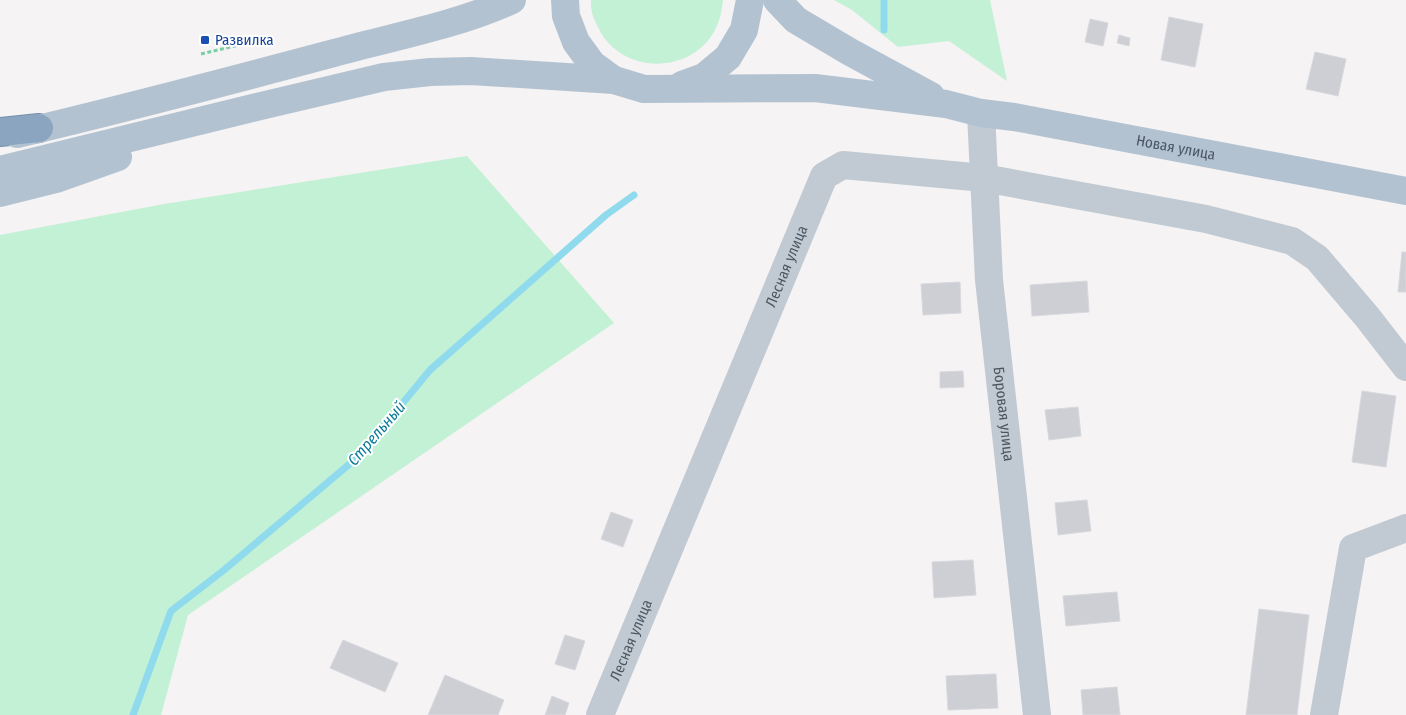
<svg xmlns="http://www.w3.org/2000/svg" width="1406" height="715" viewBox="0 0 1406 715" font-family="'Fira Sans Condensed',sans-serif">
	<rect width="100%" height="100%" fill="#f5f3f3"/>
	<g fill="#c3f1d5">
		<path d="M591 0H723C722 10 720 20 715 30 691 75 622 75 599 29 594 20 590 10 591 0Z"/>
		<polygon points="834,0 990,0 1007,81 949,41 898,47 852,10"/>
		<polygon points="467,156 614,323 188,615 161,715 0,715 0,235 164,204"/>
	</g>
	<g fill="none" stroke-linecap="round" stroke-linejoin="round">
		<g stroke="#90daee" stroke-width="7">
			<polyline points="884,30 884,0"/>
			<polyline points="133,715 171,611 224,570 359,456 430,370 606,215 634,195"/>
		</g>
	</g>
	<g fill="#cdcfd5" stroke="#d7d9de">
		<polygon points="1169,17 1203,24 1195,67 1161,60"/>
		<polygon points="1090,19 1108,23 1103,46 1085,42"/>
		<polygon points="1119,35 1130,38 1129,46 1117,43"/>
		<polygon points="1315,52 1346,59 1338,96 1306,89"/>
		<polygon points="1402,252 1406,252 1406,292 1398,292"/>
		<polygon points="1087,281 1089,312 1032,316 1030,285"/>
		<polygon points="960,282 961,313 923,315 921,284"/>
		<polygon points="963,371 964,387 940,388 940,372"/>
		<polygon points="1362,391 1396,396 1386,467 1352,462"/>
		<polygon points="1078,407 1081,436 1049,440 1045,410"/>
		<polygon points="1087,500 1091,531 1058,535 1055,503"/>
		<polygon points="611,512 633,520 623,547 601,539"/>
		<polygon points="973,560 976,595 934,598 932,562"/>
		<polygon points="1117,592 1120,621 1066,626 1063,596"/>
		<polygon points="1259,609 1309,615 1297,715 1246,715"/>
		<polygon points="565,635 585,641 575,670 555,664"/>
		<polygon points="343,640 398,663 385,692 330,668"/>
		<polygon points="996,674 998,708 948,710 946,676"/>
		<polygon points="445,675 504,700 498,715 428,715"/>
		<polygon points="1117,687 1120,715 1083,715 1081,690"/>
		<polygon points="552,696 569,703 565,715 545,715"/>
	</g>
	<g fill="none" stroke-linecap="round" stroke-linejoin="round">
		<defs>
			<polyline id="highway" points="0,132 39,128"/>
		</defs>
		<use href="#highway" stroke="#7690ad" stroke-width="30"/>
		<polyline stroke="#7ad0a6" stroke-width="3" stroke-dasharray="4 2.5" stroke-linecap="butt" points="201,54 247,43 269,42"/>
		<g stroke="#c1cad2" stroke-width="28">
			<path id="s1" d="M981 113 989 280 1037 715"/>
			<path id="s2" d="M600 715 824 176 843 165 984 178 1206 219 1292 241 1317 258 1368 318 1406 367"/>
			<polyline points="1324,715 1353,548 1406,528"/>
		</g>
		<g stroke="#b3c2d1" stroke-width="28">
			<polyline points="565,0 566,16 576,42 592,64 614,80"/>
			<polyline points="777,0 796,20 850,52 931,96"/>
			<polyline points="682,85 704,77 728,57 744,30 750,0"/>
			<path d="M17 134C123 109 229 81 334 53 392 37 458 25 512 0"/>
			<path id="s3" d="M0 170 265 105 384 77 430 72 471 71 614 80 644 89 815 88 946 104 981 113 1014 117 1406 191"/>
			<polyline points="0,193 56,179 118,157"/>
		</g>
		<use href="#highway" stroke="#8ba5c1" stroke-width="28"/>
	</g>
	<rect fill="#1a4fb4" stroke="#fff" stroke-width="2" x="200" y="35" width="10" height="10" rx="2.5"/>
	<g text-anchor="middle" stroke-width="4" stroke-linejoin="round" paint-order="stroke">
		<g font-size="15" fill="#164399" stroke="#fff" text-anchor="start">
			<text x="215" y="45">Развилка</text>
		</g>
		<g font-size="15" fill="#4a5661" stroke="#fff">
			<text dy="5" stroke="none"><textPath href="#s3" startOffset="1194">Новая улица</textPath></text>
			<text dy="5" stroke="none"><textPath href="#s2" startOffset="486">Лесная улица</textPath></text>
			<text dy="5" stroke="none"><textPath href="#s1" startOffset="302">Боровая улица</textPath></text>
			<text dy="5" stroke="none"><textPath href="#s2" startOffset="81">Лесная улица</textPath></text>
		</g>
		<g font-size="16" font-style="italic" fill="#0c7c9b" stroke="#fff">
			<text transform="translate(376 433) rotate(-49)" y="6">Стрельный</text>
		</g>
	</g>
</svg>
